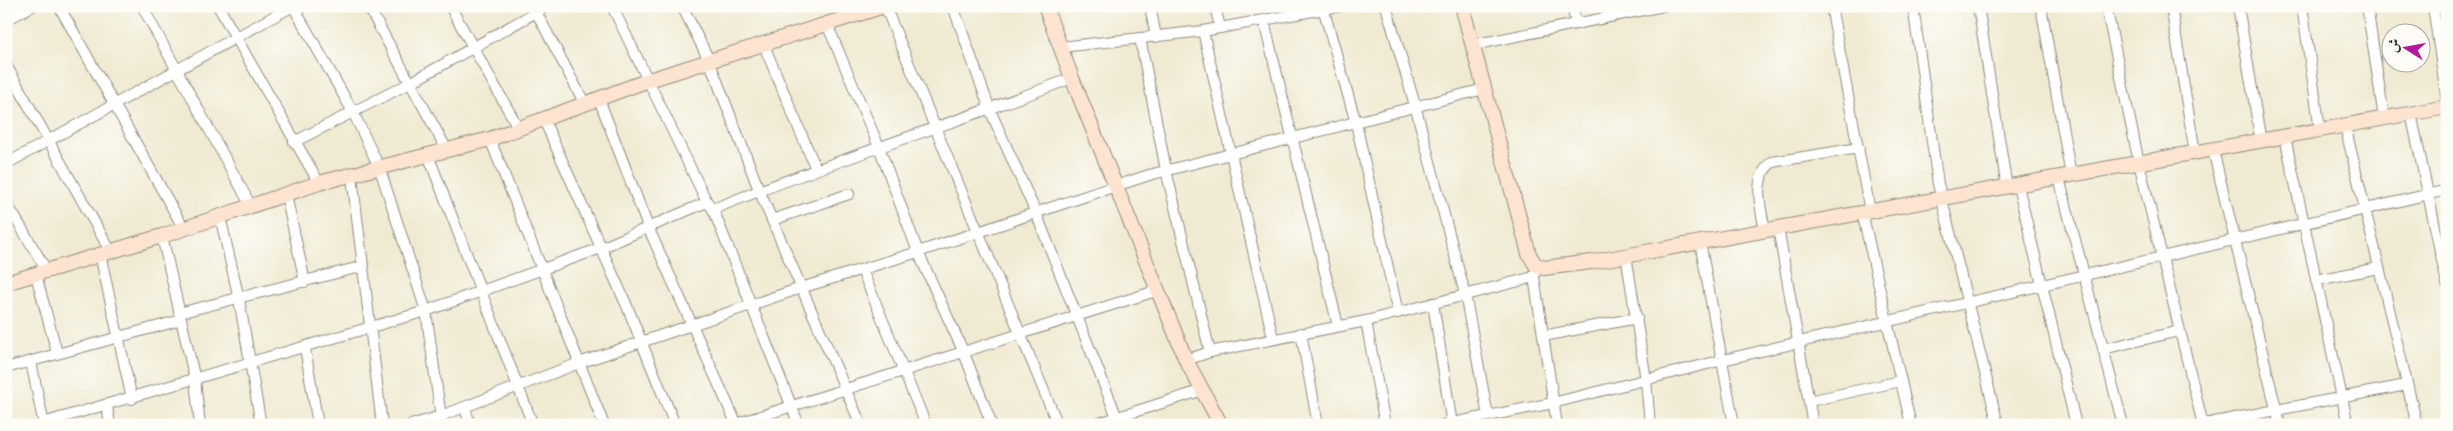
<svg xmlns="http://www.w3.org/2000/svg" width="2453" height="431" viewBox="0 0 2453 431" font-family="'EB Garamond',Amiri,serif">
	<rect width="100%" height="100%" fill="#fdfcf7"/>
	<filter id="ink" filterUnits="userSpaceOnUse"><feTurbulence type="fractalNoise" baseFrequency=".02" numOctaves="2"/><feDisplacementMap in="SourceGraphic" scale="10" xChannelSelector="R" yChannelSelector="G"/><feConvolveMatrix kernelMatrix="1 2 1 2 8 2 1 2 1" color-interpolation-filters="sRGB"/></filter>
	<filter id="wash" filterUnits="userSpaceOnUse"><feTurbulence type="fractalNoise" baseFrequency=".0096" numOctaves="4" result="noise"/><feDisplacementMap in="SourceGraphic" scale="20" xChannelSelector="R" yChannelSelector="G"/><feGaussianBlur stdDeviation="1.12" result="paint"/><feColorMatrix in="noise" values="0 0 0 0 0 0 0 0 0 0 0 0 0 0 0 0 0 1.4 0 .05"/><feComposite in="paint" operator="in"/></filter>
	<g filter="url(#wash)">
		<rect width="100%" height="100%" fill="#f0ead2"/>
	</g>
	<g filter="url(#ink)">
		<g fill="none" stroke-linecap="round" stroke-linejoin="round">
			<defs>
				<g id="street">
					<polyline points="59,6 184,229"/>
					<polyline points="142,6 251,206"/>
					<polyline points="218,6 319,183"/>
					<polyline points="293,6 353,112 380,169 426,311 442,425"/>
					<polyline points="368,6 447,150"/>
					<polyline points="450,6 519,129"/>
					<polyline points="533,6 585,104"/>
					<polyline points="612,6 707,202 713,209 799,425"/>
					<polyline points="682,6 709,60 759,190 861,425"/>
					<polyline points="885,6 1058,425"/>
					<polyline points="953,6 990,110 1036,213 1120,425"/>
					<polyline points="1150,6 1156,37"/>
					<polyline points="1215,6 1220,28"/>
					<polyline points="1386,6 1415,105 1465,294 1488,416"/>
					<polyline points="1572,6 1576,24"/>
					<polyline points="1831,6 1870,211"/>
					<polyline points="1913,6 1938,184 1998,425"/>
					<polyline points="1978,6 2007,188"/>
					<polyline points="2041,6 2071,176"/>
					<polyline points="2106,6 2139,163 2203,425"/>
					<polyline points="2171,6 2195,153"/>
					<polyline points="2238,6 2261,142"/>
					<polyline points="2302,6 2320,130"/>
					<polyline points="2367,6 2384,118"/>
					<polyline points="2433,6 2447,101"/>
					<polyline points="1324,11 1356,123 1398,313"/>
					<polyline points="6,20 32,6"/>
					<polyline points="1264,21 1338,326"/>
					<polyline points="827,24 879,147 918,252 964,353 992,425"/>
					<polyline points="1203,31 1273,338"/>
					<polyline points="1140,38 1166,170 1210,352"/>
					<polyline points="763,43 816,169"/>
					<polyline points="1473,45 1663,6"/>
					<polyline points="1061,47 1203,31 1341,6"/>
					<polyline points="6,65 111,252"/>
					<polyline points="599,99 648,227 737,425"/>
					<polyline points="2411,113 2447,284"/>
					<polyline points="544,120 627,306 675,425"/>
					<polyline points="2345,126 2417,425"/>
					<polyline points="2285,137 2348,425"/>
					<polyline points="490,139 604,425"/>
					<polyline points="294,142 410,83 547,6"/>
					<polyline points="2213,150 2280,425"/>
					<polyline points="428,155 533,425"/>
					<polyline points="6,164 293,6"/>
					<polyline points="352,176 382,425"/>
					<polyline points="2059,178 2123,425"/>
					<polyline points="2018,186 2076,425"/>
					<polyline points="286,195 305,282"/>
					<polyline points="6,202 47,271"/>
					<path d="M713 209C831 161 953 124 1072 78"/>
					<polyline points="1862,212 1911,425"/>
					<polyline points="220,216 239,299 261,425"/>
					<polyline points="772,220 849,194"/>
					<polyline points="1778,228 1813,425"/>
					<path d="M1765 231C1761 208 1751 179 1772 162L1859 148"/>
					<polyline points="162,236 195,380 200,425"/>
					<polyline points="1700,242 1734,425"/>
					<polyline points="100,254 132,399"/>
					<polyline points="1626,255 1646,380 1650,425"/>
					<polyline points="862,270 926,425"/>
					<polyline points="1535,273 1534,277 1557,425"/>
					<polyline points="36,275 57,353"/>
					<polyline points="2316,280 2379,268"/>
					<polyline points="1433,303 1452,425"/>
					<polyline points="179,313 364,266"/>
					<polyline points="1366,321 1385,425"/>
					<polyline points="1301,333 1318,425"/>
					<polyline points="1543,336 1637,318"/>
					<polyline points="305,348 318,425"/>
					<polyline points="2103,349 2179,331"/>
					<polyline points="1186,360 1210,352 1366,321 1534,277"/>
					<polyline points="31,362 44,425"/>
					<polyline points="6,368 181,320"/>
					<polyline points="1809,401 1901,381"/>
					<polyline points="107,406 110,425"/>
					<polyline points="465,407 470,425"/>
					<polyline points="43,423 426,311 601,248 707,202"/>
					<polyline points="411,425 441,416 579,363 801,288 918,252 1149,175 1484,89"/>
					<polyline points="732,425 1159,290"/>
					<polyline points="1093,425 1203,390"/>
					<polyline points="1443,425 1553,403 1723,360 2447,190"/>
					<polyline points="2199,425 2406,385"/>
				</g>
				<g id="secondary">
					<polyline points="1045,6 1072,78 1186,360 1221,425"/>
					<polyline points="1462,6 1529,254 1535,264 1544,268 1591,262 2447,107"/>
					<polyline points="6,283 162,236 319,183 490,139 649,80 884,6"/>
				</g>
			</defs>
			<use href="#street" stroke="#8e8a7e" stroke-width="12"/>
			<use href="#secondary" stroke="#8e8a7e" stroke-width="16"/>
			<use href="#street" stroke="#fff" stroke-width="10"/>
			<use href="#secondary" stroke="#fde4d1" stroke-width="14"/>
		</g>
	</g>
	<rect width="2453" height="431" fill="none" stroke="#fdfcf7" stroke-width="25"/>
	<g transform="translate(2406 48) rotate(281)"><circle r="24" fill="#fdfcf7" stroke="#a9a8a5"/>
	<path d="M0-4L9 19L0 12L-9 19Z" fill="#b5179e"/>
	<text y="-8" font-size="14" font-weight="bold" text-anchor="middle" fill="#2b2b2b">ش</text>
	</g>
</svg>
